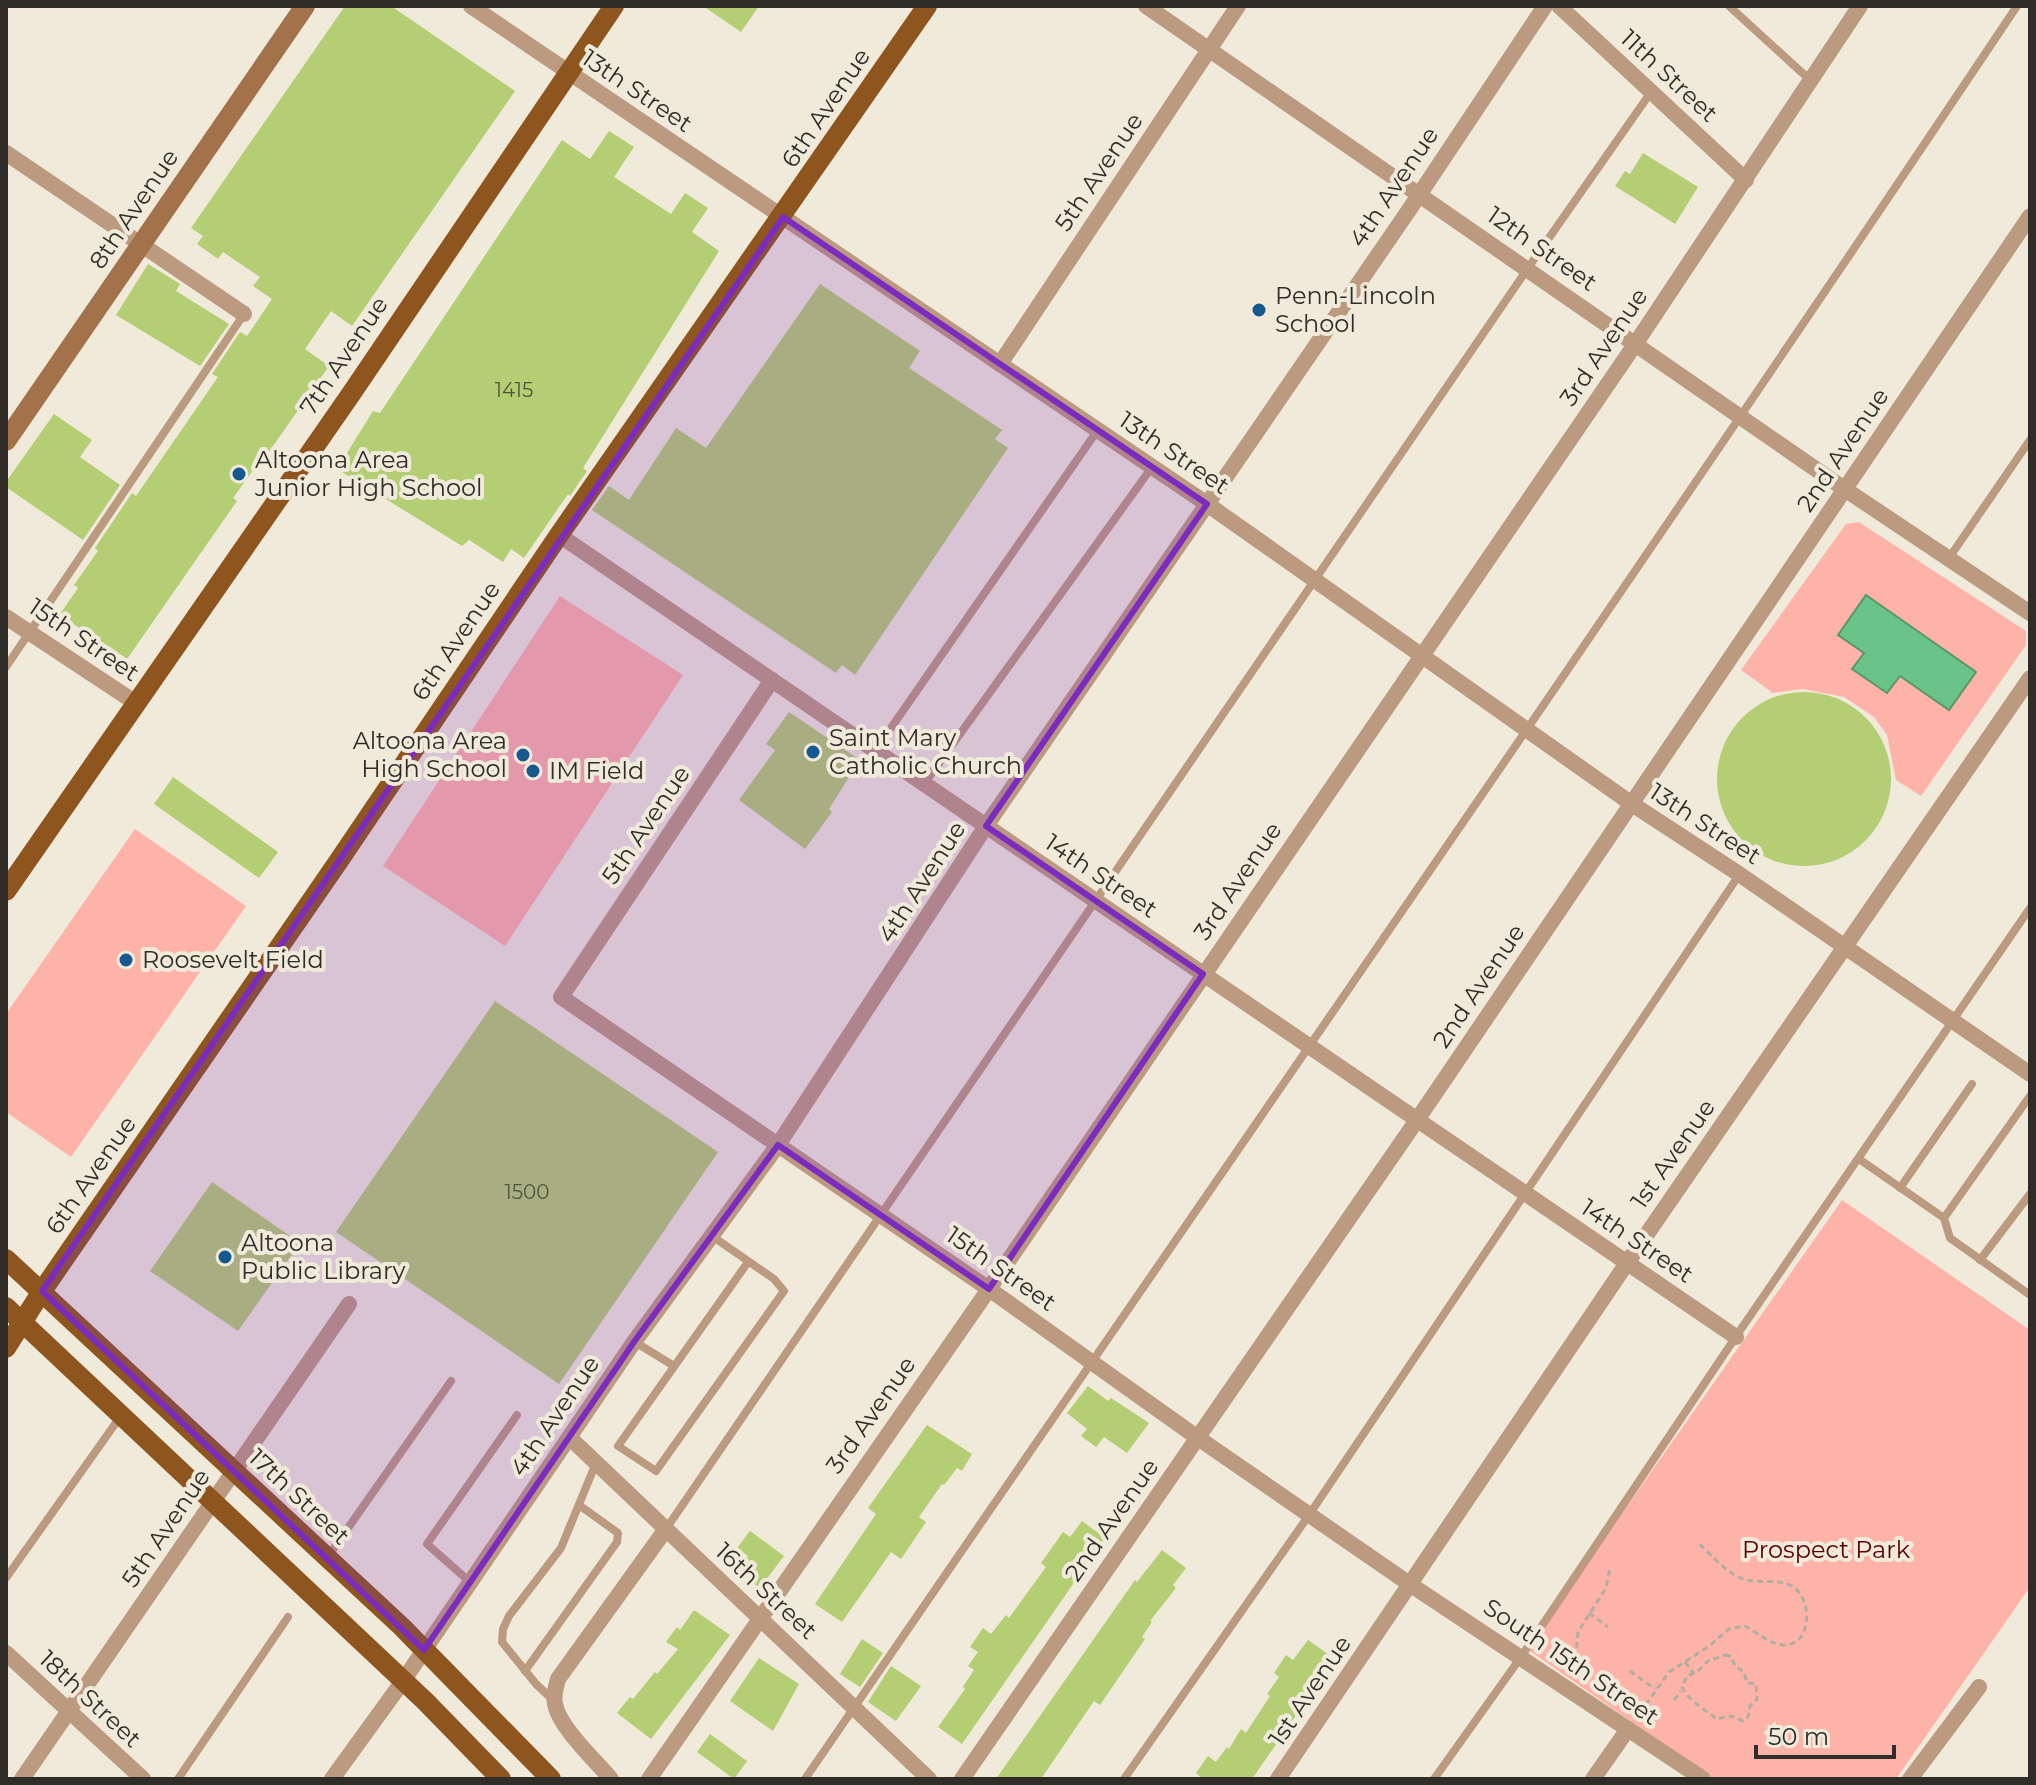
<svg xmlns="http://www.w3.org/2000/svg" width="2036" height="1785" viewBox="0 0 2036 1785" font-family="Montserrat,sans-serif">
	<rect width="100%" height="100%" fill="#f0eadb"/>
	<g fill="#feb3a8">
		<polygon points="1859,522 2026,631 2026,645 1921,796 1896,780 1887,735 1874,717 1844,697 1803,689 1773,693 1741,670 1846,524"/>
		<polygon points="560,596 683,675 505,946 383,866"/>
		<polygon points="135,829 246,906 71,1157 6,1112 6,1014"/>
		<polygon points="1842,1200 2030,1330 2030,1587 1896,1779 1714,1779 1527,1649"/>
	</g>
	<polygon fill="#6ac389" stroke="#59966c" stroke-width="2" points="1866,595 1976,672 1949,710 1900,676 1887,693 1852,669 1864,653 1838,635"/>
	<g fill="#b3ce73">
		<polygon points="345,6 391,6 515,91 352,326 331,311 305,349 329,366 266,456 264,455 233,498 237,501 127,659 110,647 107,651 80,633 82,630 60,614 78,588 74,585 98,551 95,548 132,493 136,496 218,377 212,374 240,332 247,336 272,299 253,286 260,277 223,252 218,259 197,244 203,236 191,228"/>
		<polygon points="703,6 759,6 741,32"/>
		<polygon points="609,131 634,147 614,177 671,214 685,193 708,208 692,232 719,251 583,468 587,471 570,496 568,494 524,558 511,549 503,562 469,540 462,546 337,469 373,411 380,413 562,140 590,159"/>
		<polygon points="1643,153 1698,187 1675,224 1615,186 1625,171 1630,174"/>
		<polygon points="148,264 180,284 176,291 229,324 200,366 116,315"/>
		<polygon points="820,284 920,351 909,368 1002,430 995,439 1008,448 855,675 842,665 836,673 592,510 609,486 629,500 676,428 706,448"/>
		<polygon points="54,414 92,440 80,457 120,485 83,540 6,487 6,482"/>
		<circle cx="1804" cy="779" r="87"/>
		<polygon points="789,712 860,760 829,809 832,812 805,849 739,800 775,750 766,744"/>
		<polygon points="173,777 278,852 259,878 154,804"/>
		<polygon points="495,1001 718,1152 559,1384 336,1232"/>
		<polygon points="212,1182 300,1243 238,1331 150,1271"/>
		<polygon points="1088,1386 1108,1401 1111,1398 1149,1423 1127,1453 1104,1437 1096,1447 1081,1436 1087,1429 1067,1413"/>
		<polygon points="927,1425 972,1454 962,1471 957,1468 944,1485 942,1484 919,1517 926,1522 901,1559 891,1552 842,1622 815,1604 876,1514 868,1508"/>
		<polygon points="1082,1521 1105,1538 962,1744 938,1727 965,1689 963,1687 974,1670 968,1666 978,1652 970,1647 983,1628 991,1634 1006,1615 1009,1618 1046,1567 1041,1563 1063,1532 1070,1537"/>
		<polygon points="750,1531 784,1556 760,1588 737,1571 748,1556 737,1548"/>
		<polygon points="1162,1550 1186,1568 1173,1585 1176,1588 1150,1621 1152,1622 1142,1637 1145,1639 1100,1705 1094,1701 1041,1779 996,1779 1135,1580 1137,1582"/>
		<polygon points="694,1610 730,1635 651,1739 617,1713 630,1697 633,1699 655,1672 657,1674 678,1649 666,1642 677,1627 680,1630"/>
		<polygon points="862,1639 883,1653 860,1687 840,1674"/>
		<polygon points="1308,1640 1335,1659 1252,1779 1203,1779 1196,1773 1208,1756 1216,1762 1227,1747 1229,1749 1241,1729 1246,1733 1270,1696 1267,1694 1279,1677 1274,1673 1286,1655 1293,1660"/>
		<polygon points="759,1658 799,1684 773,1731 730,1701"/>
		<polygon points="891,1666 921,1686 896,1721 868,1702"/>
		<polygon points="710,1734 747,1761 734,1779 697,1752"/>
	</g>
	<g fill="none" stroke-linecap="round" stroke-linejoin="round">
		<g stroke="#b2ada1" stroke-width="3" stroke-dasharray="6 4" stroke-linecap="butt">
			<polyline points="1589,1613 1608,1627"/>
			<path d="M1725 1655 1731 1656 1735 1666 1744 1672 1747 1683 1756 1684 1757 1699 1750 1706 1748 1717 1743 1721 1731 1716 1717 1719C1705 1710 1689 1701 1682 1687L1687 1676 1697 1672 1708 1661Z"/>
			<polyline points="1685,1662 1694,1674"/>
			<polyline points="1569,1666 1576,1653 1578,1632 1606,1588 1610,1568"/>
			<polyline points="1630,1671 1655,1689"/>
			<polyline points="1674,1700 1681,1691"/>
			<path d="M1640 1713 1669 1672 1708 1647 1729 1629 1745 1626C1757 1632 1770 1645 1784 1645 1811 1645 1812 1605 1797 1590 1783 1576 1760 1585 1743 1579 1726 1573 1712 1555 1699 1544"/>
		</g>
		<g stroke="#bc9a80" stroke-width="8">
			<polyline points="1729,6 1810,80"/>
			<polyline points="1949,558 2030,440"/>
			<polyline points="6,667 244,314"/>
			<polyline points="875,751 1097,431"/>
			<polyline points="924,784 1152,467"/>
			<polyline points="1859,1159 1944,1218 1950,1238 2030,1295"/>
			<polyline points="1900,1188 1972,1084"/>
			<polyline points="1944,1218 2030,1096"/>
			<polyline points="712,1236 774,1279 784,1291 656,1471 618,1446 748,1262"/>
			<polyline points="1980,1260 2030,1194"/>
			<polyline points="635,1342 674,1366"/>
			<polyline points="666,1529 1528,268 1651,92"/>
			<polyline points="327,1558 451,1381"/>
			<polyline points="6,1578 120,1417"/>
			<polyline points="470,1582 427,1544 517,1415"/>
			<polyline points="525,1671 617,1542 618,1533 579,1505"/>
			<polyline points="553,1700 536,1684 502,1642 503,1629 509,1616 561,1548 596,1463"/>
			<polyline points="178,1779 288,1617"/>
			<path d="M805 1779C1210 1189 1619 601 2017 6"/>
			<polyline points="1124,1779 1309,1515 1739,875"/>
			<polyline points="1434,1779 1521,1657 1739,1332 2030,908"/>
		</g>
		<g stroke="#bc9a80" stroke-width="16">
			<polyline points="471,6 1207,504 1632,804 1739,874 2030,1074"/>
			<polyline points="1146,6 1846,490 2030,613"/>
			<polyline points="1559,6 1746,180"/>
			<polyline points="6,153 244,314"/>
			<polyline points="1000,364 1238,6"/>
			<polyline points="559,535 1736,1337"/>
			<polyline points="6,617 136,703"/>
			<polyline points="772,680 561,997 989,1289 1198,1438 1411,1585 1703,1779"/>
			<polyline points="570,1438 929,1779"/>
			<polyline points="6,1653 143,1779"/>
			<polyline points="22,1779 349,1304"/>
			<polyline points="332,1779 403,1681 634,1342 778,1145 986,826 1409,210 1545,6"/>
			<path d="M611 1779C596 1761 559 1727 555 1704 553 1695 556 1687 558 1679L666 1529"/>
			<polyline points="649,1779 989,1289 1636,343 1860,6"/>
			<polyline points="962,1779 1417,1120 2030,216"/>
			<polyline points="1278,1779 1627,1263 2030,678"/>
			<polyline points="1593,1779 1628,1729"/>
			<polyline points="1910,1779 1979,1687"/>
		</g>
		<polyline stroke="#a3724b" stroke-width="20" points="6,441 305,6"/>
		<g stroke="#8f551e" stroke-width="20">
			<polyline points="6,891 351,394 614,6"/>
			<polyline points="6,1259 402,1627 551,1779"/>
			<polyline points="6,1307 425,1701 501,1779"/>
			<polyline points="6,1348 42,1291 338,862 559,535 927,6"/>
		</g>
	</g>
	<path fill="#7b2cbf" fill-opacity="0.2" stroke="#7b2cbf" stroke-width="6" stroke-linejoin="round" d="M783 217 1207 504 986 826 1203 974 989 1289 778 1145 634 1342 424 1650 42 1291Z"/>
	<g fill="#17598e" stroke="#f0eadb" stroke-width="3">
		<circle cx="1259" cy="310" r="8"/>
		<circle cx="239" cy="474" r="8"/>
		<circle cx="813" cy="752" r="8"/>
		<circle cx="523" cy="755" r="8"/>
		<circle cx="533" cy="771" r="8"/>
		<circle cx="126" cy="960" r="8"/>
		<circle cx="225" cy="1257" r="8"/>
	</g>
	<g text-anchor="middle" stroke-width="8" stroke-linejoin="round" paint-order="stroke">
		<g font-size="20" fill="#51553b">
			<text x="514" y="397">1415</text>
			<text x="527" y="1199">1500</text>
		</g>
		<g font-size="24" fill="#302d28" stroke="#f0eadb">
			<text transform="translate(1669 76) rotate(43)" y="8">11th Street</text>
			<text transform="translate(637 91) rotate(34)" y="8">13th Street</text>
			<text transform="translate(826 108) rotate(-56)" y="8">6th Avenue</text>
			<text transform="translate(1099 172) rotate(-56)" y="8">5th Avenue</text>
			<text transform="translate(1394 187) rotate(-56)" y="8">4th Avenue</text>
			<text transform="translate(134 209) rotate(-56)" y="8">8th Avenue</text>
			<text transform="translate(1542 249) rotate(35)" y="8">12th Street</text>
			<text transform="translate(1604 347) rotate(-56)" y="8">3rd Avenue</text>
			<text transform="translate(344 356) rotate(-56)" y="8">7th Avenue</text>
			<text transform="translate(1843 450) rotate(-56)" y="8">2nd Avenue</text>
			<text transform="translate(1174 453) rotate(34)" y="8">13th Street</text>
			<text transform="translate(84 640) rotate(34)" y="8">15th Street</text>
			<text transform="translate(456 641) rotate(-56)" y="8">6th Avenue</text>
			<text transform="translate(1705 824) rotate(33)" y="8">13th Street</text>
			<text transform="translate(646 825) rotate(-56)" y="8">5th Avenue</text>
			<text transform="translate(1101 876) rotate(34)" y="8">14th Street</text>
			<text transform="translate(1238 881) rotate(-56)" y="8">3rd Avenue</text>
			<text transform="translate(922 882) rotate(-57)" y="8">4th Avenue</text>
			<text transform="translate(1479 986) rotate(-56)" y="8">2nd Avenue</text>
			<text transform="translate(1673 1154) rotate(-55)" y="8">1st Avenue</text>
			<text transform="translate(91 1175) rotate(-55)" y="8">6th Avenue</text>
			<text transform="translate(1637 1241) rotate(34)" y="8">14th Street</text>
			<text transform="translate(1001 1269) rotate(35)" y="8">15th Street</text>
			<text transform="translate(871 1415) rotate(-55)" y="8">3rd Avenue</text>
			<text transform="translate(555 1416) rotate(-56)" y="8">4th Avenue</text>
			<text transform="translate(299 1497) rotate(43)" y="8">17th Street</text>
			<text transform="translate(1112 1520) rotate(-55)" y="8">2nd Avenue</text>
			<text transform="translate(166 1528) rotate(-56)" y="8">5th Avenue</text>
			<text transform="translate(766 1591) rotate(43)" y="8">16th Street</text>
			<text transform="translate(1571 1662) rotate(34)" y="8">South 15th Street</text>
			<text transform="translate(1310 1691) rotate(-56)" y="8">1st Avenue</text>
			<text transform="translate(90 1699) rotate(43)" y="8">18th Street</text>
		</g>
		<g font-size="24" fill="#302d28" stroke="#f0eadb" text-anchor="start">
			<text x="1275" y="304">Penn-Lincoln<tspan x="1275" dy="28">School</tspan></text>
			<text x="255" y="468">Altoona Area<tspan x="255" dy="28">Junior High School</tspan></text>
			<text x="829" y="746">Saint Mary<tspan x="829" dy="28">Catholic Church</tspan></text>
			<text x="507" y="749" text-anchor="end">Altoona Area<tspan x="507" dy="28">High School</tspan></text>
			<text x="549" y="779">IM Field</text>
			<text x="142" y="968">Roosevelt Field</text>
			<text x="241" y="1251">Altoona<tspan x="241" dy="28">Public Library</tspan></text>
		</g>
		<g font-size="24" fill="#5c0103" stroke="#f0eadb">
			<text x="1826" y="1558">Prospect Park</text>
		</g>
	</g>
	<rect width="2036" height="1785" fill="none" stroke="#302d28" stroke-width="16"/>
	<path d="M1756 1745v12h138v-12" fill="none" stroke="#302d28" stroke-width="4"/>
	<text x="1768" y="1745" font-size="24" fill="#302d28" stroke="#f0eadb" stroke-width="6" paint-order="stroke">50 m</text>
</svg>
